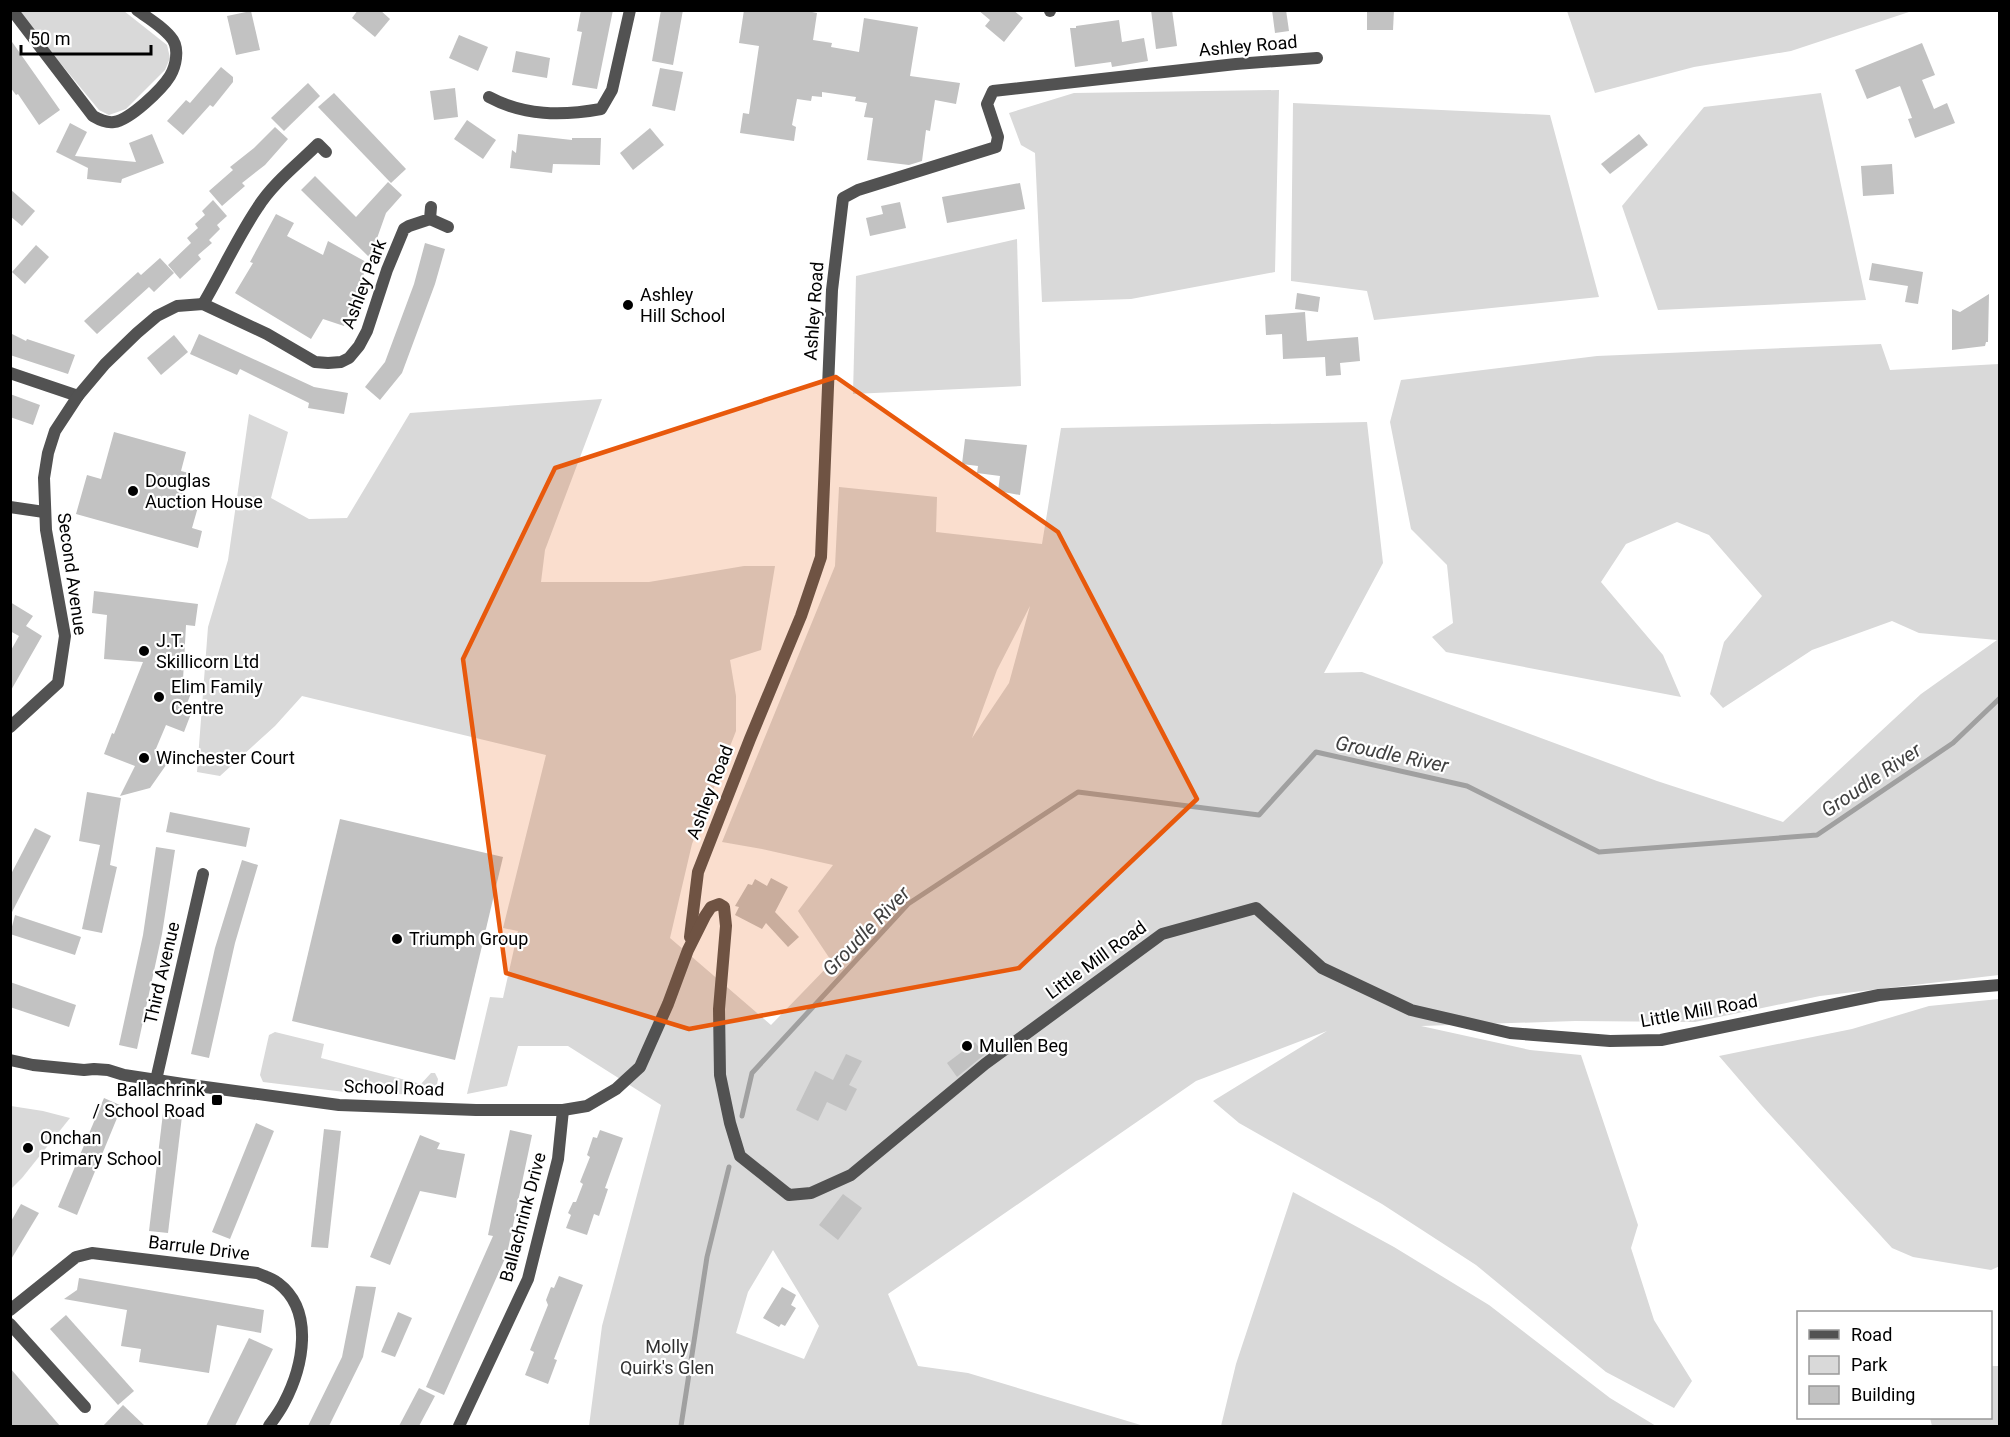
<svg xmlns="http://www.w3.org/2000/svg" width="2010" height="1437" viewBox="0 0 2010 1437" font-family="Roboto,sans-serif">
	<rect width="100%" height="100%" fill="#fff"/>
	<g fill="#d9d9d9" fill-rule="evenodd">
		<polygon points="20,11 124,11 167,45 170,58 165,70 126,109 109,115 99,110 38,36"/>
		<polygon points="1567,11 1567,10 1912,11 1791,51 1694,67 1595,93"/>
		<polygon points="1279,90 1275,272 1131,299 1042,302 1035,153 1021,145 1009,113 1074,93"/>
		<polygon points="1821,93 1866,300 1658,310 1622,206 1704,107"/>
		<polygon points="1293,103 1550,115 1599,297 1374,320 1367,291 1291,281"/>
		<polygon points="1017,239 1021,386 853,394 856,276"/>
		<path d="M1881 344 1890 370 1999 364V975L1820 996 1695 1022 1575 1021 1421 1026 1530 1050 1581 1055 1638 1225 1631 1248 1654 1320 1692 1381 1674 1408 1606 1372 1476 1265 1382 1204 1239 1123 1213 1101 1327 1031 1196 1081 888 1294 918 1366 968 1373 1144 1426H589L602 1326 661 1105 568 1046H518L507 1086 467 1094 490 997 503 998 518 931 503 928 546 755 302 696 275 726 220 776 197 772 208 627 228 560 249 414 288 432 271 498 309 519 347 518 410 413 602 399 545 550 541 582H649L744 566H775L761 650 730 660 736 696V731L692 844 670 938 771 1025 832 962 798 911 833 865 762 849 722 842 835 566 839 487 937 497 936 532 1042 544 1061 428 1367 422 1383 563 1324 673 1362 672 1657 781 1783 822 1921 694 1997 640 1919 633 1892 621 1812 650 1723 708 1710 694 1724 642 1762 596 1709 535 1677 522 1626 544 1601 582 1663 655 1681 697 1446 652 1432 637 1453 623 1447 565 1411 529 1390 422 1401 380 1597 356ZM1030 606 1009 683 972 738 997 670ZM773 1250 819 1326 804 1359 736 1333 748 1292Z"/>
		<polygon points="1999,999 2000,1266 1991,1270 1913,1257 1892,1248 1762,1106 1719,1056 1852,1029 1929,1006"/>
		<polygon points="275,1032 324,1044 321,1058 421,1084 431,1073 435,1073 438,1079 435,1095 353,1093 263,1082 260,1075 269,1035"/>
		<polygon points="11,1106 43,1111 70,1118 22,1178 11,1189"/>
		<polygon points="1293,1192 1394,1247 1489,1305 1610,1398 1656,1426 1221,1426 1236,1364"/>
		<polygon points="1991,1366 1999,1366 1999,1426 1932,1426 1930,1418 1990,1418"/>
	</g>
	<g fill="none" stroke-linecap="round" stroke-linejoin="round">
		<g stroke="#a0a0a0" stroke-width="5">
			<polyline points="742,1116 752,1073 908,904 1078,792 1259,815 1316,752 1467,786 1599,852 1817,835 1953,743 2000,698"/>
			<polyline points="681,1426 707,1257 729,1167"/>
		</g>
	</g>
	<g fill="#c2c2c2">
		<polygon points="358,10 380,10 390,19 375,37 352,18"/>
		<polygon points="581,10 613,10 597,89 572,85 582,32 577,31"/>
		<polygon points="661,10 683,10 673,65 652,61"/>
		<polygon points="744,10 802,10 817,13 813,40 832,43 831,47 859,52 864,18 918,27 910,76 960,83 956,104 935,100 930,131 926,130 922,161 909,165 867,160 873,118 864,117 867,103 855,101 856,97 822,92 822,97 812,96 811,101 797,99 792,125 796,127 794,141 740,133 743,113 749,114 759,46 739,43"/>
		<polygon points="978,10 1013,10 1023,18 1004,42 985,26 990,20"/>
		<polygon points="1151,10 1172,10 1177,46 1156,49"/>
		<polygon points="1272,10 1286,10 1289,31 1275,33"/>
		<polygon points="1367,10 1394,10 1393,30 1367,30"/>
		<polygon points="251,11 260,50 236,55 227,16"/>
		<polygon points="1119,20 1122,42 1144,38 1148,61 1112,67 1111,62 1075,67 1070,28 1076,28 1076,26"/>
		<polygon points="459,35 488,47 478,71 449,58"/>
		<polygon points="10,39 60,110 39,125 18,94 16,95 10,87"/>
		<polygon points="1922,43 1935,75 1922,80 1934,109 1947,103 1955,123 1915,138 1908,119 1912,118 1900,86 1867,99 1855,70"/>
		<polygon points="516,51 550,58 547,78 512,72"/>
		<polygon points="221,67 233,77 233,82 213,107 210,105 183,135 167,121 186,100 190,103"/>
		<polygon points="660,68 683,72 675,111 652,106"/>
		<polygon points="308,83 320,96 284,131 271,118"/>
		<polygon points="455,88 458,117 434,120 430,91"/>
		<polygon points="334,93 406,169 391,183 318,107"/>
		<polygon points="467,120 496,140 483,159 454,139"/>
		<polygon points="70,123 87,132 75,156 136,162 129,143 152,134 164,163 122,179 121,183 87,179 88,168 56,152"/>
		<polygon points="275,127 288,139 265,165 242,183 245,186 222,206 209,191 233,170 230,167 254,148"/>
		<polygon points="650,128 664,145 633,170 620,153"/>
		<polygon points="518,134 572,140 572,138 601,138 600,165 553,164 552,173 510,168 512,150 516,153"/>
		<polygon points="1639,134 1648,145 1610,174 1601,164"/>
		<polygon points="1892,164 1894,194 1863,196 1861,166"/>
		<polygon points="315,176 356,217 388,182 402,195 386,213 370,258 301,190"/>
		<polygon points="1020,183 1025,209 947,223 942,197"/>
		<polygon points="10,189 35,211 22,226 10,216"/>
		<polygon points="213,200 227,216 217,225 220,229 209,240 212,243 198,255 201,259 180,279 168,265 191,243 187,238 198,228 195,224 205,215 202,211"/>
		<polygon points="900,202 906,228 870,236 866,218 883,214 881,206"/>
		<polygon points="276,214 294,223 287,236 323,255 328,241 368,263 344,326 323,319 311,339 235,293 253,263 250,262"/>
		<polygon points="425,243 445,249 435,284 402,373 380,400 365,387 385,362 414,284"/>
		<polygon points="36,245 49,257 25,284 12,272"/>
		<polygon points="160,258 174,273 154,292 149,287 97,334 84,321 138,272 141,275"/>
		<polygon points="1872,263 1923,272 1918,304 1905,302 1908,286 1869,280"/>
		<polygon points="1297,293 1320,297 1318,312 1295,309"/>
		<polygon points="1989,294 1988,342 1986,342 1985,346 1952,350 1952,309 1960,312"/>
		<polygon points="1305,312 1307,341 1358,337 1360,361 1340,363 1341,375 1326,376 1325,357 1283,359 1282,334 1266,335 1265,315"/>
		<polygon points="10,333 26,341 27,339 75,355 68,374 10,355"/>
		<polygon points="199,334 314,387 348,393 344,414 308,408 309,403 240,369 237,375 190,354"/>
		<polygon points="174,335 188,352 161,375 147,358"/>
		<polygon points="10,394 40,405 33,425 10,417"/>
		<polygon points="114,432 186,452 181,471 189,473 181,502 198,507 192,528 202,531 198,548 76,514 87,475 101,479"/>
		<polygon points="965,439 1027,445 1020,495 998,491 1000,476 977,473 978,466 962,464"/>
		<polygon points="94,591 198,604 195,626 186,625 183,680 194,685 185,709 192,711 184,732 166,725 155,751 171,758 150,788 120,796 135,766 104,754 112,733 114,734 143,662 104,659 107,615 92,613"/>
		<polygon points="10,602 33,616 26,626 42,636 10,692 10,652 19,636 10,631"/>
		<polygon points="87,792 121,798 110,865 117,867 102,933 82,929 100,845 79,841"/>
		<polygon points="170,812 250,828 246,847 166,832"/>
		<polygon points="340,819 503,857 455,1060 292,1021"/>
		<polygon points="35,828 51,836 10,916 10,876"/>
		<polygon points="156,847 175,850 162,934 137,1049 119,1045 143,935"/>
		<polygon points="242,860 258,865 235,943 209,1058 191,1054 215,948"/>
		<polygon points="771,878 788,887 775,912 799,937 788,947 766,923 762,929 735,915 739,907 735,906 748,884 752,885 755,879 767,886"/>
		<polygon points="15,915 81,937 75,955 10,934"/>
		<polygon points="10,982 76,1005 69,1027 10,1007"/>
		<polygon points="975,1042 984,1055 957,1077 947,1063"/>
		<polygon points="846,1054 862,1061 849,1085 857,1089 846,1111 827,1102 818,1121 796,1110 815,1071 833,1080"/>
		<polygon points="104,1098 122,1106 77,1215 58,1207"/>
		<polygon points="163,1113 182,1116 168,1233 149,1231"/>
		<polygon points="256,1123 274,1131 230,1239 212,1232"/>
		<polygon points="324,1129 341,1131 328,1248 311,1247"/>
		<polygon points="510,1130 532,1135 507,1254 444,1395 426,1387 493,1236 488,1235"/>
		<polygon points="600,1130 623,1138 605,1188 608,1189 599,1216 594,1214 587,1235 566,1228 571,1215 568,1213 573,1202 576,1202 583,1184 580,1182 590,1157 587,1155 593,1137 597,1138"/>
		<polygon points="420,1135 440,1143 437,1149 465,1154 456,1198 420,1191 390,1265 370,1257"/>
		<polygon points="843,1194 862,1208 838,1240 819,1225"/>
		<polygon points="21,1204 39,1213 10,1261 10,1223"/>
		<polygon points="559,1276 583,1285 554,1359 557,1360 548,1384 525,1375 534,1352 530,1350 548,1305 546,1300 551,1287 554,1288"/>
		<polygon points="79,1278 264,1310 261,1333 217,1325 209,1373 139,1362 141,1349 121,1346 127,1310 64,1299 77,1290"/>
		<polygon points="356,1286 376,1287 363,1357 329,1426 308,1426 342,1357"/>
		<polygon points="782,1287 796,1295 791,1305 796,1308 785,1326 781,1324 779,1327 763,1318"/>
		<polygon points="398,1312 412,1318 395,1357 381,1352"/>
		<polygon points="66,1315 134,1391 118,1405 50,1329"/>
		<polygon points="249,1338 273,1349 235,1426 206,1426"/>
		<polygon points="10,1368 42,1405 60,1426 10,1426"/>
		<polygon points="419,1388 435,1396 419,1426 399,1426"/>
		<polygon points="123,1405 145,1426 103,1426"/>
	</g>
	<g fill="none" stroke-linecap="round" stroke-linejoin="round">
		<g stroke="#525252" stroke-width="12">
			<path d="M12 10 93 116C100 120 106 123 114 122 130 120 162 89 170 76 176 66 179 50 173 40 165 28 149 19 137 10"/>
			<polyline points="1050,10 1050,11"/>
			<path d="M489 97C524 116 562 116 601 109L612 90 630 10"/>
			<polyline points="430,219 448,227"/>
			<path d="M203 304C222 272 237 238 258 207 273 183 298 164 318 144L326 152"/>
			<polyline points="10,373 78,396"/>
			<polyline points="10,507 44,512"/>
			<polyline points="10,727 58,683 65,636 46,530 44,478 48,453 55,431 78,396 105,364 137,333 157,316 177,306 203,304 267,334 315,362 328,363 341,362 349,358 359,346 367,331 387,270 404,229 409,226 430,219 431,207"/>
			<polyline points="690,937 698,872 750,739 801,616 821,557 832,290 843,198 858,190 996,147 998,137 987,104 993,91 1236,64 1317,58"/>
			<polyline points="10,1060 33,1065 84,1070 94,1069 108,1070 124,1075 183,1084 339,1105 476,1110 563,1110 587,1106 616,1089 640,1067 668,1004 688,950 705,916 711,907 719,904 724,907 726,926 719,1009 720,1075 730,1123 740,1156 789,1195 811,1193 851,1175 985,1064 1162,934 1256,908 1322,968 1411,1010 1510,1033 1610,1041 1661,1040 1879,995 2000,985"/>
			<polyline points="156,1080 203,874"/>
			<path d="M10 1310 76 1257 92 1253 257 1273C263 1276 272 1278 278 1283 315 1311 303 1367 284 1403 280 1411 274 1419 269 1426"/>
			<polyline points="10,1324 85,1407"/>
			<polyline points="459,1426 528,1279 558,1159 563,1110"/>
		</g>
	</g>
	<path fill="#e8590c" fill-opacity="0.2" stroke="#e8590c" stroke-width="4.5" stroke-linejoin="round" d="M836 377 1058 532 1197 799 1019 968 689 1029 506 973 463 659 555 468Z"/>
	<g fill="#000" stroke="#fff" stroke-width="2">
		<circle cx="628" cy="305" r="6"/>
		<circle cx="133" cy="491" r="6"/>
		<circle cx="144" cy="651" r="6"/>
		<circle cx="159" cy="697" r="6"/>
		<circle cx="144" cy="758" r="6"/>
		<circle cx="397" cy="939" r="6"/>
		<circle cx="967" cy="1046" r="6"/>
		<rect x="211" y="1094" width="12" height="12" rx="3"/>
		<circle cx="28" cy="1148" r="6"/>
	</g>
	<g text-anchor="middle" stroke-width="4.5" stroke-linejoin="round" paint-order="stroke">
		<g font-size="18" fill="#000" stroke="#fff">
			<text transform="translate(1248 46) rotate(-5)" y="6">Ashley Road</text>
			<text transform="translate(364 284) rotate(-69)" y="6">Ashley Park</text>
			<text transform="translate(814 311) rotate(-86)" y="6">Ashley Road</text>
			<text transform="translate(72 574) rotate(82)" y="6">Second Avenue</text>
			<text transform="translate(710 792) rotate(-69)" y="6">Ashley Road</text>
			<text transform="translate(1096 960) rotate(-36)" y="6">Little Mill Road</text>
			<text transform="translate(162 973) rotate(-77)" y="6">Third Avenue</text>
			<text transform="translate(1699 1011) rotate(-10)" y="6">Little Mill Road</text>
			<text transform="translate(394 1088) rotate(2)" y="6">School Road</text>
			<text transform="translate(523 1217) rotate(-75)" y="6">Ballachrink Drive</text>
			<text transform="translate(199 1248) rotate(7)" y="6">Barrule Drive</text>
		</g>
		<g font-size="18" fill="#000" stroke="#fff" text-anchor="start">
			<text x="640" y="301">Ashley<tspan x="640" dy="21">Hill School</tspan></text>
			<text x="145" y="487">Douglas<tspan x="145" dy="21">Auction House</tspan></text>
			<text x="156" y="647">J.T.<tspan x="156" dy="21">Skillicorn Ltd</tspan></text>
			<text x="171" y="693">Elim Family<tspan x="171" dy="21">Centre</tspan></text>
			<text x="156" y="764">Winchester Court</text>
			<text x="409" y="945">Triumph Group</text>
			<text x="979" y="1052">Mullen Beg</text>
			<text x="205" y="1096" text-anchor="end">Ballachrink<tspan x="205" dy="21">/ School Road</tspan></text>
			<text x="40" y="1144">Onchan<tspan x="40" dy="21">Primary School</tspan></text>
		</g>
		<g font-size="18" fill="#303030" stroke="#fff">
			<text x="667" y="1353">Molly<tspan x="667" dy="21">Quirk's Glen</tspan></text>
		</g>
		<g font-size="20" font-style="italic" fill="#414141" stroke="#fff">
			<text transform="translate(1392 754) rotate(12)" y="7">Groudle River</text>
			<text transform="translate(1871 780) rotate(-34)" y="7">Groudle River</text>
			<text transform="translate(866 931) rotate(-46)" y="7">Groudle River</text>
		</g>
	</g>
	<rect width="2010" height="1437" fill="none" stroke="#000000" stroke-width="24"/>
	<rect x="1797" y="1311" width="195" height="108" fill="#ffffff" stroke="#999999" stroke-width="1.5"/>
	<rect x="1809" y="1330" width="30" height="9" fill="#525252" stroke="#999999" stroke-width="1.5"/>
	<text x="1851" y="1341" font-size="18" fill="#000000">Road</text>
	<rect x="1809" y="1356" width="30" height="18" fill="#d9d9d9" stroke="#999999" stroke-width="1.5"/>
	<text x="1851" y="1371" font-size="18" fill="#000000">Park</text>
	<rect x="1809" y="1386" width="30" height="18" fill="#c2c2c2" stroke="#999999" stroke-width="1.5"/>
	<text x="1851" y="1401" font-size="18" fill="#000000">Building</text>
	<path d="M21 45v9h130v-9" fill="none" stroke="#000000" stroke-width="3"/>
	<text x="30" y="45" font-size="18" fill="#000000" stroke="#ffffff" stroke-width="4.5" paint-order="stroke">50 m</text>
</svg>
